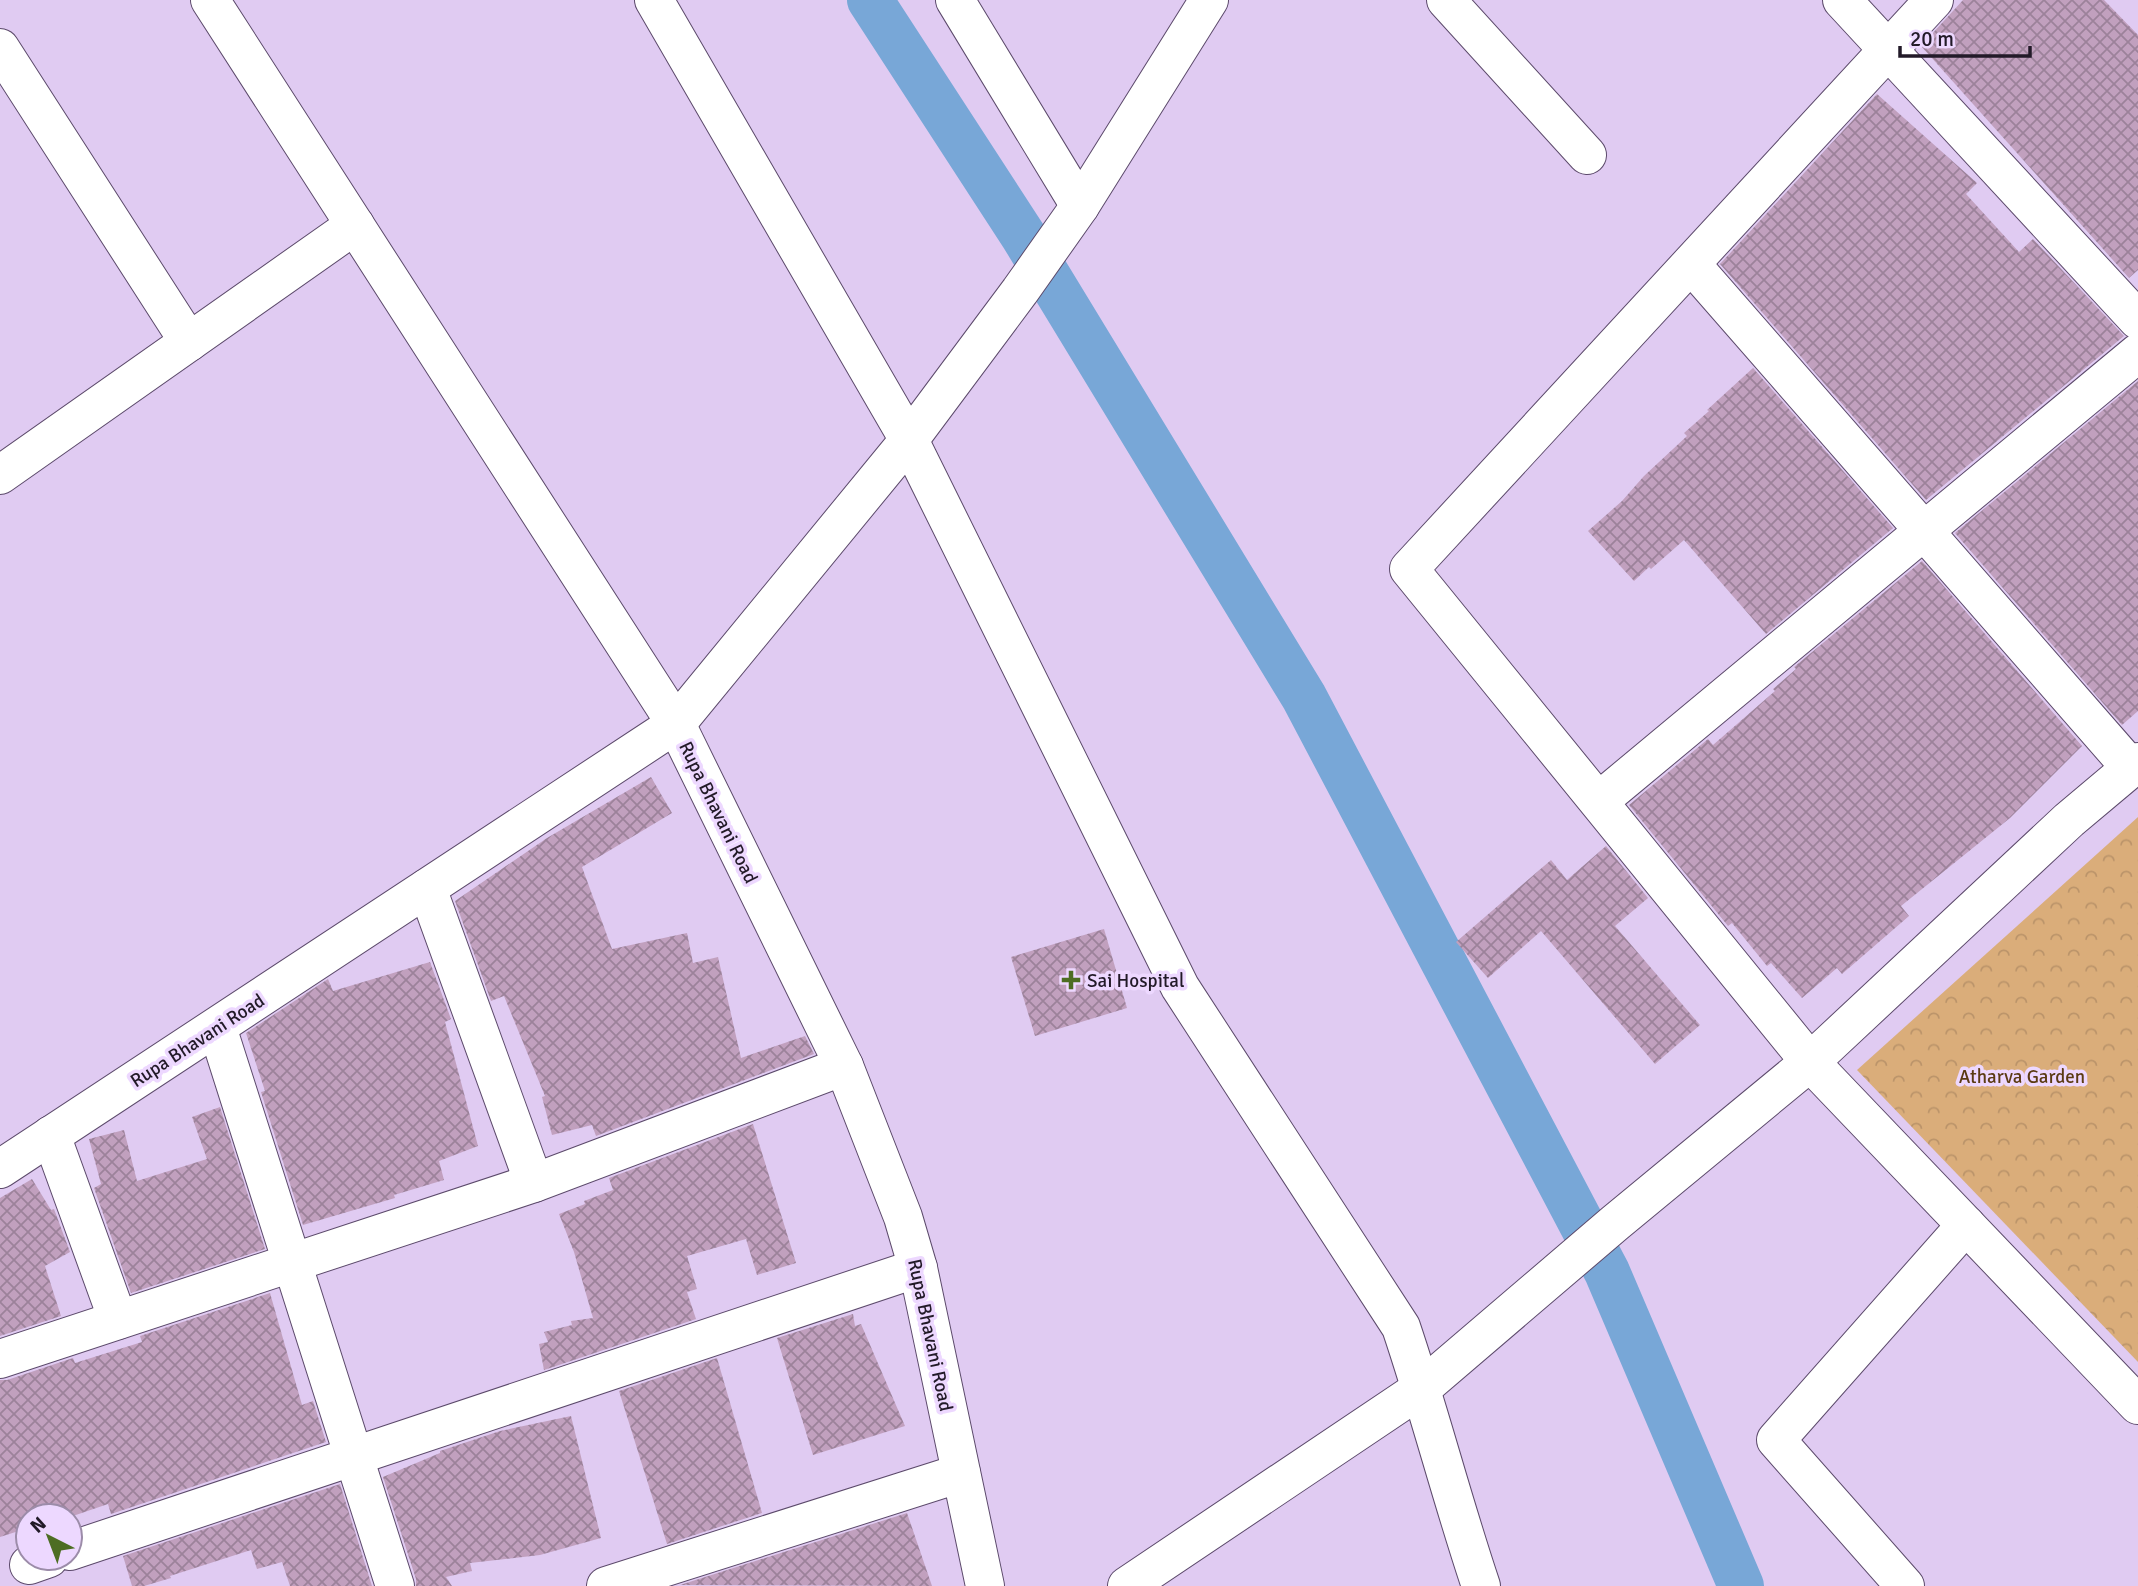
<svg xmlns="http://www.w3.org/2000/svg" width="2138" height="1586" viewBox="0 0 2138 1586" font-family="Signika,sans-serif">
	<defs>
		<pattern id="park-crowns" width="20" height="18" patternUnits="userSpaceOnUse" patternTransform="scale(1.75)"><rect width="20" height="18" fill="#daad7a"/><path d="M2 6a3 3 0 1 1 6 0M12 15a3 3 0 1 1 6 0" fill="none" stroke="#bb946a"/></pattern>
		<pattern id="building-cross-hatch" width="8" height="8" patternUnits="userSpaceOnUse" patternTransform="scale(1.75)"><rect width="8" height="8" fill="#c1a0be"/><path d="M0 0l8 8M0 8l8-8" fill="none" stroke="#9c829a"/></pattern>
	</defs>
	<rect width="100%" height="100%" fill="#e0cbf2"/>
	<polygon fill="url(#park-crowns)" points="2138,817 2138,1362 1857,1070"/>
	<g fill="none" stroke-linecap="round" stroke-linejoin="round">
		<polyline stroke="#78a7d7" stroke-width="46" points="870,0 1024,237 1304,697 1607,1272 1741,1586"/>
	</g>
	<g fill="url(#building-cross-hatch)">
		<polygon points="1963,0 2104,0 2138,35 2138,270 2129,278 1921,46"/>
		<polygon points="1877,94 1977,183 1966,194 2019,252 2033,239 2124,336 1926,500 1720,264"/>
		<polygon points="1753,368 1893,528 1766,634 1684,540 1651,569 1649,567 1634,581 1588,531 1622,501 1644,476 1687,436 1684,433 1709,411 1707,410"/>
		<polygon points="2138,381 2138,711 2122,725 1955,533"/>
		<polygon points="1922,561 2082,746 2010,818 1901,906 1909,916 1842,974 1837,968 1802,998 1771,963 1767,966 1732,923 1728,926 1629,805 1708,739 1713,745 1775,691 1773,689 1796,669 1794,667"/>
		<polygon points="651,777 672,813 582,867 612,949 687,933 693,963 718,957 741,1058 805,1036 814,1054 596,1136 592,1125 552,1135 542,1097 545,1096 504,996 491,1001 455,901 547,838"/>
		<polygon points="1606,846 1648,898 1615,926 1700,1025 1655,1064 1541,931 1488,978 1456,942 1551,860 1567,880"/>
		<polygon points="1104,929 1127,1008 1035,1036 1011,957"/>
		<polygon points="430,962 451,1019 445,1022 478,1146 439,1161 444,1180 394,1195 395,1198 303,1225 261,1092 265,1091 246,1033 328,979 333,991"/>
		<polygon points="220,1107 265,1249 131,1293 94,1188 101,1184 89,1139 124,1130 137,1181 207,1159 192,1117"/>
		<polygon points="753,1124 796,1263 757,1275 746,1239 687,1256 697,1289 687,1292 696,1319 544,1370 539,1344 548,1342 544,1332 572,1325 571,1321 593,1318 574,1252 559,1214 585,1204 584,1201 613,1190 609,1178"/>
		<polygon points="32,1179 51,1210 54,1209 70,1252 45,1266 61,1316 0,1336 0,1198"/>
		<polygon points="270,1293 302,1405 313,1401 326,1442 111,1514 108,1504 70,1517 70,1513 62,1516 28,1516 28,1528 0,1537 0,1380 7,1380 73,1358 75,1363 142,1342 140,1336"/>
		<polygon points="853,1314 855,1326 861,1324 905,1426 813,1455 777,1338"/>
		<polygon points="717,1358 762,1513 667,1544 619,1391"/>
		<polygon points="571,1416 601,1538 540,1555 470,1563 472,1571 446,1577 452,1586 416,1586 416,1579 383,1477 440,1453 440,1451 500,1431"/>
		<polygon points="340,1484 372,1586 290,1586 282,1562 257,1569 251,1550 170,1576 171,1578 144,1586 132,1586 123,1556"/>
		<polygon points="907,1513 932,1586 680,1585"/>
	</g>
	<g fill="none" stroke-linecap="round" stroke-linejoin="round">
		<defs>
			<g id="minor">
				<path d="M654 0 909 440 1180 987 1401 1327C1430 1413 1452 1500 1481 1586"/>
				<polyline points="955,0 1080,206"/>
				<polyline points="1446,0 1587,155"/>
				<polyline points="1842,0 2138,320"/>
				<polyline points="1934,0 1409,569 1810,1062 2138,1405"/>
				<polyline points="0,48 189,342"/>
				<polyline points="1691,264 2131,768"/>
				<polyline points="0,475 355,225"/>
				<polyline points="1599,801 2138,353"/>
				<polyline points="427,888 534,1183"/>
				<polyline points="217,1027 395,1586"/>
				<polyline points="51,1135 118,1320"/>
				<polyline points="0,1359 534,1183 844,1066"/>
				<polyline points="70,1551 918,1268"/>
				<polyline points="29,1565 49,1558"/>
				<polyline points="606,1586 961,1473"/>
				<polyline points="1127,1586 1422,1388 1615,1223 1810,1062 2069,820 2138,762"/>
				<polyline points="1905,1586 1776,1440 1966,1225"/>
			</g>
			<g id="tertiary">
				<polyline points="210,0 676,724 844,1066 903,1217 918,1268 985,1586"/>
				<polyline points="0,1169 676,724 909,440 1020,291 1080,206 1209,0"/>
			</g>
		</defs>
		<use href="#minor" stroke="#5c4a6b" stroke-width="40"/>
		<use href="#tertiary" stroke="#5c4a6b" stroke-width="40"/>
		<use href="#minor" stroke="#fff" stroke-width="38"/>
		<use href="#tertiary" stroke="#fff" stroke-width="38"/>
	</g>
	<path fill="#4d6d23" stroke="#edd8ff" stroke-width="2.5" d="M1067.5 969.5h7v7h7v7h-7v7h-7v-7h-7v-7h7z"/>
	<g text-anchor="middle" stroke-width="7" stroke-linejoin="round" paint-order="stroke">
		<g font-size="19" fill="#221a28" stroke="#edd8ff">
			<text transform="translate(719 812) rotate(64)" y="7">Rupa Bhavani Road</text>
			<text transform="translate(197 1040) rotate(-33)" y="7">Rupa Bhavani Road</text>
			<text transform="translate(931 1335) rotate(78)" y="7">Rupa Bhavani Road</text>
		</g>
		<g font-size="19" fill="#221a28" stroke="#edd8ff" text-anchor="start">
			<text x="1087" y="987">Sai Hospital</text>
		</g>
		<g font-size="19" fill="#5b3b13" stroke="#edd8ff">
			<text x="2022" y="1083">Atharva Garden</text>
		</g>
	</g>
	<g transform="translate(49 1537) rotate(318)"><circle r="33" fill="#edd8ff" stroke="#9c8ca9" stroke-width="2"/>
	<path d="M0-5L12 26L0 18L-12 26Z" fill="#4d6d23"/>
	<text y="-10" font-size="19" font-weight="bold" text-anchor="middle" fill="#221a28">N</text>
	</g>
	<path d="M1900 46v10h130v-10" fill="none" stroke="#221a28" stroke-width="3.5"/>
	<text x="1910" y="46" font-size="21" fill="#221a28" stroke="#edd8ff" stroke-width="5" paint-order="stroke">20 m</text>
</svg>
